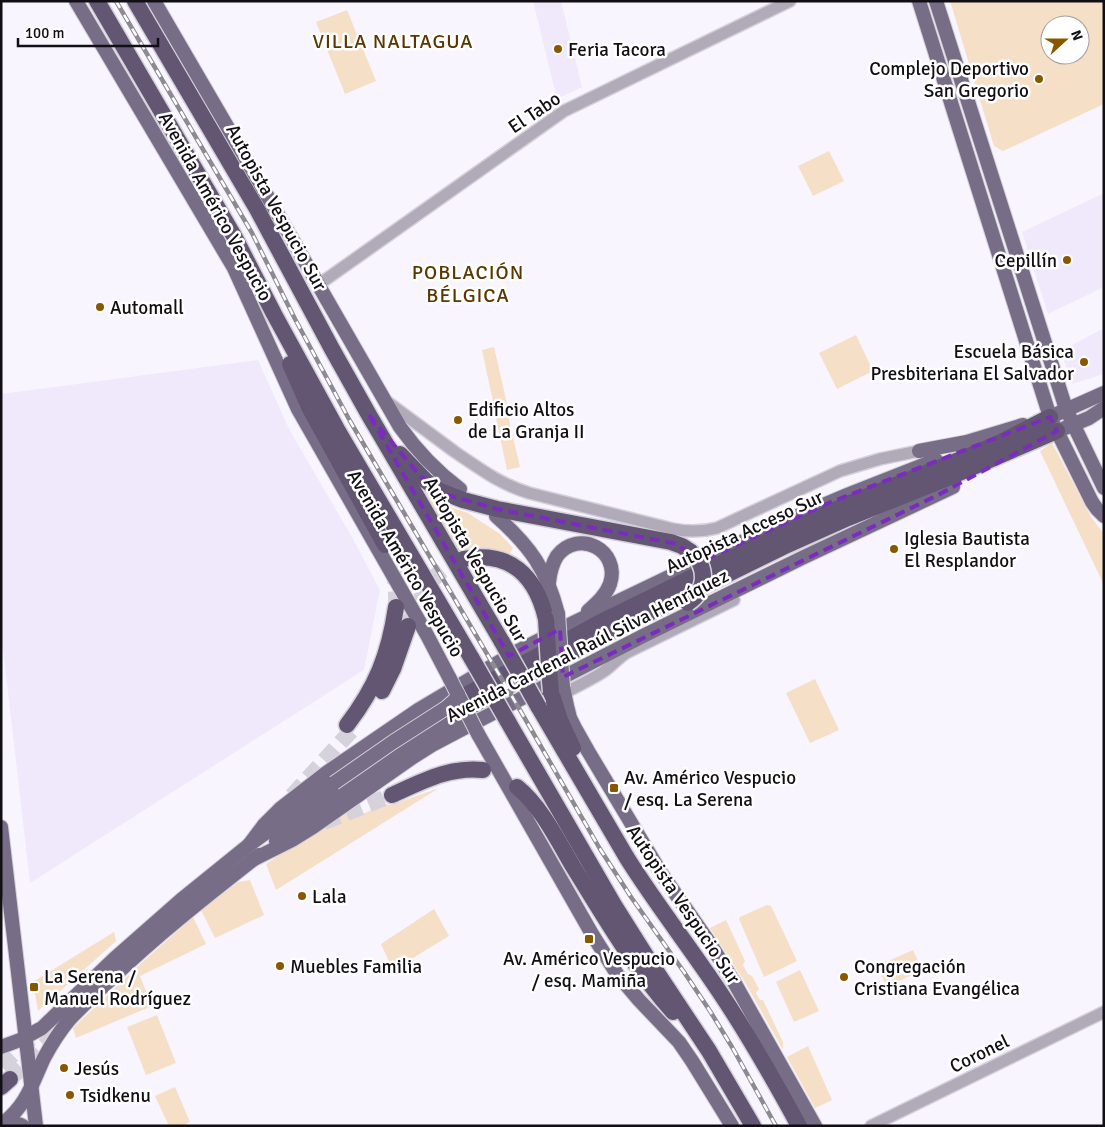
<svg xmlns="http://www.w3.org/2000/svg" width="1105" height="1127" viewBox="0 0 1105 1127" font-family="Signika,sans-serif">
	<rect width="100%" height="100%" fill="#f8f5fe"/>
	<g fill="#f0e9fc">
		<polygon points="533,1 561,1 582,87 557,99"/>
		<polygon points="1104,193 1104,287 1048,314 1022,232"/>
		<polygon points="1104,328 1104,374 1072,384 1061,351"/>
		<polygon points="258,360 290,431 352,537 380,590 364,670 30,883 1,632 1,394"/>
	</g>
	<g fill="#f5dfc6" fill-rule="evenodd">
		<path d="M950 1H1104V104L1003 151 994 146ZM1050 25H1080V55H1050Z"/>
		<polygon points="347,10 376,81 345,94 316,22"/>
		<polygon points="829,151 844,181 813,196 798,166"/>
		<polygon points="856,335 873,371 837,389 819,353"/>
		<polygon points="494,347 507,404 494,406 482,350"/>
		<polygon points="507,411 520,467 507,470 495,413"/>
		<polygon points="1052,443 1091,517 1104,534 1104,585 1040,451"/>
		<path d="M423 488 444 505 468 513 500 534 513 548 509 555C492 549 476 549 459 552Z"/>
		<polygon points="815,679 839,730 810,743 786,693"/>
		<polygon points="439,788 276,890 266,864 351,807 358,816 385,804 391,805"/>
		<polygon points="250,880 264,915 215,938 201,910 238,882"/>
		<polygon points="767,905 771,906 797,961 764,977 739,919 740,917"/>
		<polygon points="434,909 449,936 393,970 381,944"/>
		<polygon points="193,917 206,944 140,976 152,1006 76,1038 73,1028 136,968"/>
		<polygon points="726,920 745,961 743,965 748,974 752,976 759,989 756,993 760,1000 763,1000 783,1042 783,1050 746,984 710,928"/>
		<polygon points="114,932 116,941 38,1011 33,982"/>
		<polygon points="913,950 922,970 887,987 877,966"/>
		<polygon points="800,970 819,1011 794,1022 776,982"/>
		<polygon points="157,1015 176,1063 146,1075 127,1027"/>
		<polygon points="808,1046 832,1100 815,1108 787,1057"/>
		<polygon points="175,1087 190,1122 182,1126 169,1126 155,1096"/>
	</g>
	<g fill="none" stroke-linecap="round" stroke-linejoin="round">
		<g stroke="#d5d2db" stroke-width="16" stroke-dasharray="16 8" stroke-linecap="butt">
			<path d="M385 545C394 566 397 585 396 607"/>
			<path d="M409 624C422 595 431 570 463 559"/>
			<polyline points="292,796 351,731"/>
			<polyline points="324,822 392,795"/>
			<polyline points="1,1066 36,1033"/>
			<polyline points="10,1079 58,1032"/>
		</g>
		<defs>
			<g id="minor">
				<polyline points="318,285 564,111 790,1"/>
				<path d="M386 401C409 418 432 435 455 452 480 469 500 484 529 493L673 529C688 532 702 532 717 528L840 471 880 459 919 451"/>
				<path d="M565 693C577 686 591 680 603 672 612 666 619 657 628 652L734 600"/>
				<polyline points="871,1126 1104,1012"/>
			</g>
			<g id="major">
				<polyline points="76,1 234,268 298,409 427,635 450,679"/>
				<path d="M154 1 242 152 400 427C417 451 436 471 460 489"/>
				<polyline points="919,1 1050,417 1092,502 1097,509 1104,516"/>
				<polyline points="936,1 1066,409 1104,488"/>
				<polyline points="1041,421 1104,393"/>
				<polyline points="1065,428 1089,418 1104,408"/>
				<polyline points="919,451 967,442 1023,425"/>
				<path d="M496 516C530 546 547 570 558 614"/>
				<path d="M549 582C550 573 552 564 557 556 578 528 621 550 610 584 606 595 597 603 588 611"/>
				<polyline points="563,687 567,706 570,718 575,728 588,751 661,873 709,942 734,982 815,1126"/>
				<polyline points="478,734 592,934 617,974 639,1000 679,1042 692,1061 732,1126"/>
				<polyline points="1,827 36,1126"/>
				<polyline points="276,841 341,792 414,743 457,719 466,718 470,719"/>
				<polyline points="249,845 264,825 281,808 326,773 418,710 514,653 577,621 781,523 847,495 936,460"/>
				<polyline points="252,860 292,840 313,827 413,757 432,745 468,726 643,636 804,557 953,487"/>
				<polyline points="1,1047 20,1040 42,1028 114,959 181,900 249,845 334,783"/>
				<path d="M1 1125C27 1105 31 1086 44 1058 51 1045 59 1032 69 1020 82 1006 96 993 110 980 157 935 208 895 259 855"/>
				<path d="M1 1125C9 1122 16 1122 23 1126"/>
			</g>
			<g id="highway">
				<polyline points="97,1 234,236 274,314 338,431 472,659"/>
				<polyline points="135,1 257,209 332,349 369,415 502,642"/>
				<polyline points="290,364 310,409 385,545"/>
				<polyline points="400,454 426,481 440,491 463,500 497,509 671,542 682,546 691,552"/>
				<path d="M463 559C510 550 536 576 546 619"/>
				<polyline points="382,691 393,669 408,626"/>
				<polyline points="551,692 560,720 573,748"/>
				<polyline points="462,697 599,623 764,542 850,503 969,456 1001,442 1050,417"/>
				<polyline points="471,706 604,635 783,547 848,518 950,477 1057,431"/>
				<path d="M538 706 627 858C656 904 689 946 719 991 748 1034 774 1080 799 1126"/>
				<polyline points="507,720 614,905 648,959 709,1051 753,1126"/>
				<path d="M347 725C376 687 389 655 396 607"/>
				<path d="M517 787C541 806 558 841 574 868 605 918 634 968 673 1012"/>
				<path d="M392 795C421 782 450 766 483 770"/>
				<polyline points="1,1087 10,1079"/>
			</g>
		</defs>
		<use href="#minor" stroke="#d3d0d9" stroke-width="14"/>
		<use href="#major" stroke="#d3d0d9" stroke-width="16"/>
		<use href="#highway" stroke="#d3d0d9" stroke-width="19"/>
		<use href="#minor" stroke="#b1abb9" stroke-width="11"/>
		<use href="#major" stroke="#776d86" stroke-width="14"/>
		<use href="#highway" stroke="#625673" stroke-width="16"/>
		<defs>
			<polyline id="rail" points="116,1 252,233 295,319 350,421 520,710 600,849 631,897 684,972 710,1011 732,1047 776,1126"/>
		</defs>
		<use href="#rail" stroke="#8d8a92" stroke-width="4.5"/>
		<use href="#rail" stroke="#fff" stroke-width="2.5" stroke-dasharray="8" stroke-linecap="butt"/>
		<defs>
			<g id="major-bridge">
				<polyline points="558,614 563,687"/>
				<polyline points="450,679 478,734"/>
				<polyline points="334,783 393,742 446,708 455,700 458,694"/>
			</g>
			<g id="highway-bridge">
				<path d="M688 603C707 590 708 568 691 552"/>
				<polyline points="546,619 550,681 551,692"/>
				<polyline points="502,642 538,706"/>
				<polyline points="472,659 507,720"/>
			</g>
		</defs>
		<use href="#major-bridge" stroke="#d3d0d9" stroke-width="16" stroke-linecap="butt"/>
		<use href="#highway-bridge" stroke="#d3d0d9" stroke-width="19" stroke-linecap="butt"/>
		<use href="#major-bridge" stroke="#776d86" stroke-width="14"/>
		<use href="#highway-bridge" stroke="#625673" stroke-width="16"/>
	</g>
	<path fill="none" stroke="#7b2cbf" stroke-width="4" stroke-dasharray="10 6" stroke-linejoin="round" d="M369 415 420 476 447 495 497 509 677 544 700 562 826 504 1050 417 1057 431 938 495 563 677 560 629 509 656Z"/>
	<g fill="#895700" stroke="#fff" stroke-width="2">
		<circle cx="558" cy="49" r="5"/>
		<circle cx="1039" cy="79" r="5"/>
		<circle cx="1067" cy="260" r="5"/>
		<circle cx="100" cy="307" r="5"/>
		<circle cx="1084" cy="362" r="5"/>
		<circle cx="458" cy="420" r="5"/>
		<circle cx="894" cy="549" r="5"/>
		<rect x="609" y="783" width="10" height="10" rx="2.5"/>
		<circle cx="302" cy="896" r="5"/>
		<rect x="584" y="934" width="10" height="10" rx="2.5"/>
		<circle cx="280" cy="966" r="5"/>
		<circle cx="844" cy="977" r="5"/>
		<rect x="29" y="982" width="10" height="10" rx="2.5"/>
		<circle cx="64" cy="1068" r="5"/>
		<circle cx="70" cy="1095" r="5"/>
	</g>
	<g text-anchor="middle" stroke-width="5" stroke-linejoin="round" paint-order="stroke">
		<g font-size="19" fill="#110f14" stroke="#fff" text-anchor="start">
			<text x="568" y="56">Feria Tacora</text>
			<text x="1029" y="75" text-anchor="end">Complejo Deportivo<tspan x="1029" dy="22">San Gregorio</tspan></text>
			<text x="1057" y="267" text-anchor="end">Cepillín</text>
			<text x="110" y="314">Automall</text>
			<text x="1074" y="358" text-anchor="end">Escuela Básica<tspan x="1074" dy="22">Presbiteriana El Salvador</tspan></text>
			<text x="468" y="416">Edificio Altos<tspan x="468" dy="22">de La Granja II</tspan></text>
			<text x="904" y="545">Iglesia Bautista<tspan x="904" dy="22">El Resplandor</tspan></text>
			<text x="624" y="784">Av. Américo Vespucio<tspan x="624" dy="22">/ esq. La Serena</tspan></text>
			<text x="312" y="903">Lala</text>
			<text x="589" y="965" text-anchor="middle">Av. Américo Vespucio<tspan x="589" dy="22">/ esq. Mamiña</tspan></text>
			<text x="290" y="973">Muebles Familia</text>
			<text x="854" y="973">Congregación<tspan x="854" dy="22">Cristiana Evangélica</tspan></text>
			<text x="44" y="983">La Serena /<tspan x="44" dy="22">Manuel Rodríguez</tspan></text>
			<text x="74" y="1075">Jesús</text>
			<text x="80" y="1102">Tsidkenu</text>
		</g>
		<g font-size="19" fill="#110f14" stroke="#fff">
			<text transform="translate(534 112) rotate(-34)" y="7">El Tabo</text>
			<text transform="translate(216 206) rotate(61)" y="7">Avenida Américo Vespucio</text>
			<text transform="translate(277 207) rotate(61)" y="7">Autopista Vespucio Sur</text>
			<text transform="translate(744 531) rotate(-25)" y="7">Autopista Acceso Sur</text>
			<text transform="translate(476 559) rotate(60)" y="7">Autopista Vespucio Sur</text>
			<text transform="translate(406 563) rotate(60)" y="7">Avenida Américo Vespucio</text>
			<text transform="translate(587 645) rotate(-27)" y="7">Avenida Cardenal Raúl Silva Henríquez</text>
			<text transform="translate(684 904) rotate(56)" y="7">Autopista Vespucio Sur</text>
			<text transform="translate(979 1053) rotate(-26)" y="7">Coronel</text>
		</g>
		<g font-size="20" letter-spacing="1" fill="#5a3700" stroke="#fff">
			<text x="393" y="48">VILLA NALTAGUA</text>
			<text x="468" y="279">POBLACIÓN<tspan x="468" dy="23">BÉLGICA</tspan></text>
		</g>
	</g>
	<rect width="1105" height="1127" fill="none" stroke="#110f14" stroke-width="5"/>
	<g transform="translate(1065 40) rotate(69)"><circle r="24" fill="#ffffff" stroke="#a09fa1"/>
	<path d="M0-4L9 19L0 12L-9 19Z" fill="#895700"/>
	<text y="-8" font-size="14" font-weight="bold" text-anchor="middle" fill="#110f14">N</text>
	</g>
	<path d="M18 38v8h140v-8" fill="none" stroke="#110f14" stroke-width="2.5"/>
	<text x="25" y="38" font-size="15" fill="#110f14" stroke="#ffffff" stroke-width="4" paint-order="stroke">100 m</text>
</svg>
